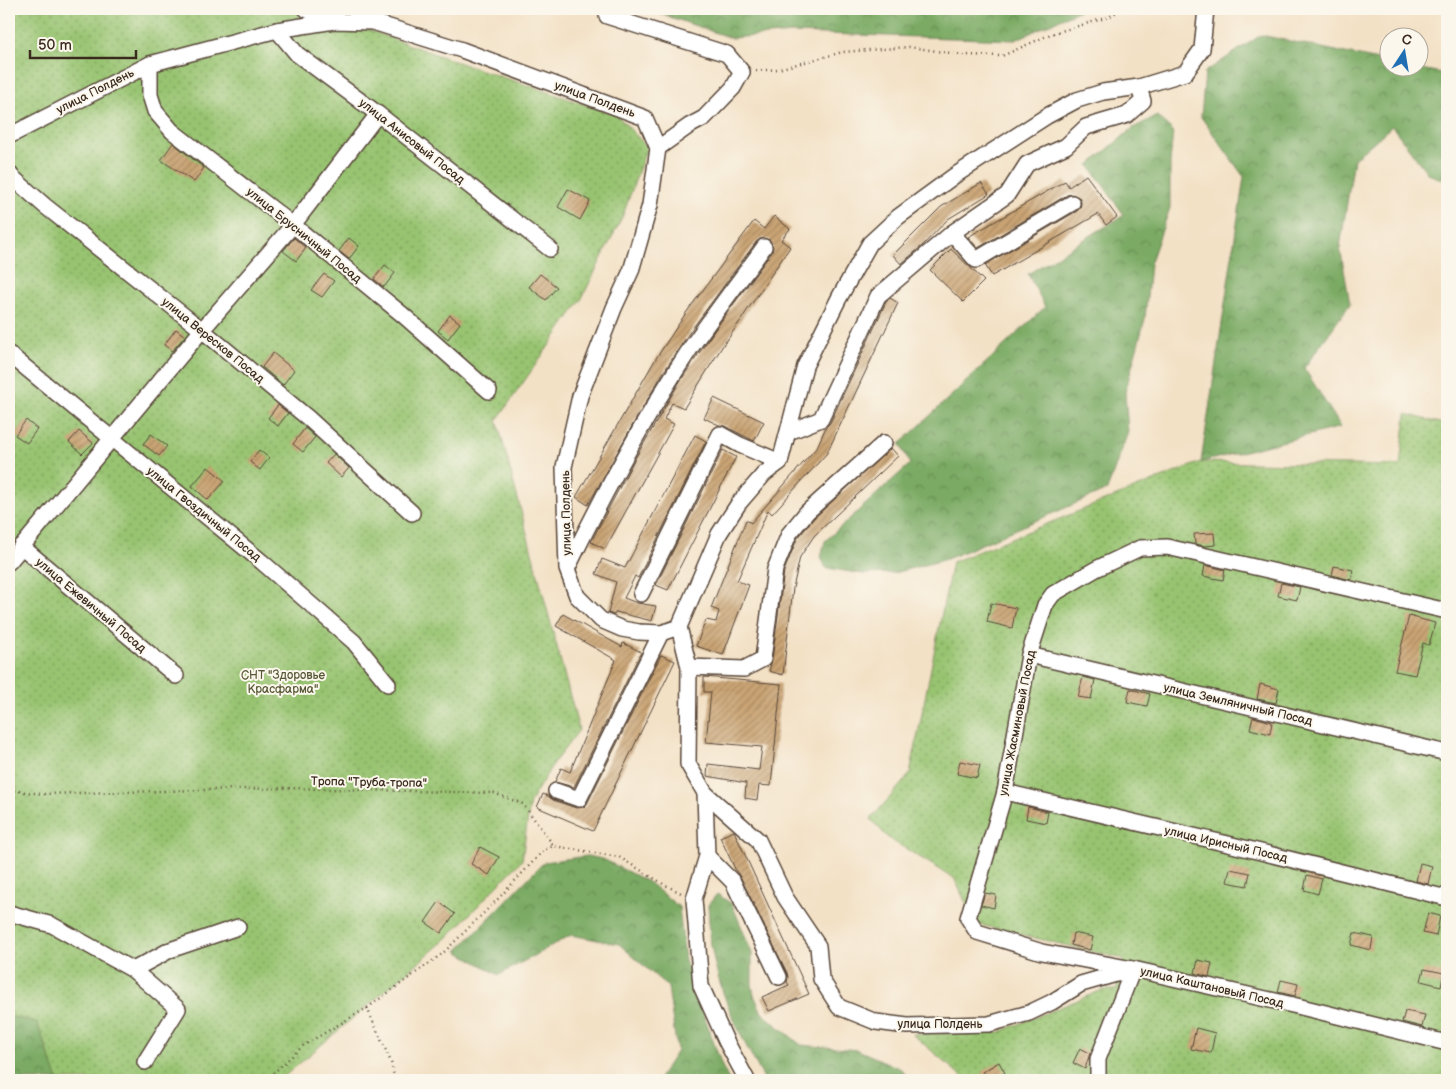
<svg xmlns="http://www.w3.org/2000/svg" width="1456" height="1089" viewBox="0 0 1456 1089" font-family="'Balsamiq Sans',sans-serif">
	<defs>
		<pattern id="forest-crowns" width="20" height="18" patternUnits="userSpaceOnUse" patternTransform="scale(1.25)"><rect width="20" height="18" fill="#7aaa63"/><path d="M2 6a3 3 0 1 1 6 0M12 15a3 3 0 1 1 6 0" fill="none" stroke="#658b51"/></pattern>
		<pattern id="park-dots" width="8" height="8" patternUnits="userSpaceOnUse" patternTransform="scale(1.25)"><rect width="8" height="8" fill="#98c471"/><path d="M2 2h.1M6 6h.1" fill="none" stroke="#7d9f5c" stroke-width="1.8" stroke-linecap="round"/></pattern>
		<pattern id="building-hatch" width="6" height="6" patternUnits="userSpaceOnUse" patternTransform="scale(1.25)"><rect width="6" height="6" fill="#caa474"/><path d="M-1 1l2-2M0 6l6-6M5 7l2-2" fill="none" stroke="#a5865f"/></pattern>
	</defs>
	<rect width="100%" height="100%" fill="#fbf7ec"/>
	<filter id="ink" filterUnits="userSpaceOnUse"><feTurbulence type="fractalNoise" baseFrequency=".02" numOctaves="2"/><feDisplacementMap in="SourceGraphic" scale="10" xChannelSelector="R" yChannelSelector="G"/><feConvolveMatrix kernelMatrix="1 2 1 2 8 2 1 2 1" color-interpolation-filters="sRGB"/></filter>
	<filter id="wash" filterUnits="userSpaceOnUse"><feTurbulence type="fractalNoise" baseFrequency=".0096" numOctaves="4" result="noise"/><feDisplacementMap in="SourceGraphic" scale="20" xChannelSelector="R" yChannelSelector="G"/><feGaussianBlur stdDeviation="1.12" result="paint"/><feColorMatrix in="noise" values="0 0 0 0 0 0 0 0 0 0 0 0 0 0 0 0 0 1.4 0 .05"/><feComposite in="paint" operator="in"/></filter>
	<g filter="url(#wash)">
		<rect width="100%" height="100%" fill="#f3e1c6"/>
		<g fill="url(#forest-crowns)" stroke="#5a6a40">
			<polygon points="647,9 1082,9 1015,40 792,33 731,38"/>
			<polygon points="1261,35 1388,62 1388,68 1416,68 1447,74 1447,181 1428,174 1392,126 1354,159 1340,247 1350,304 1304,368 1341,427 1201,462 1244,177 1201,117 1205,72"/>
			<polygon points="1157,116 1173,131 1170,163 1170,208 1150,264 1145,319 1125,392 1128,432 1107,490 947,559 894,573 864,574 826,568 821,557 825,541 910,464 900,444 1045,307 1028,274 1124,215 1089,165 1133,128"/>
			<polygon points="587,856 603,859 648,882 679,907 685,961 722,1066 729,1080 658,1080 677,1051 668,987 619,944 571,935 499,975 457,951 544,862"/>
			<path d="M717 894 732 904 752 953V985L754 995 762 1013 801 1045 858 1050 901 1069 910 1080H765C741 1038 718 993 711 944 709 931 709 918 708 905Z"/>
			<polygon points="9,1016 37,1022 58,1080 9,1080"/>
		</g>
		<g fill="url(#park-dots)" stroke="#6a7748">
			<polygon points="9,9 360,9 363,28 460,63 617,115 647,147 623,215 581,300 497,420 579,730 553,764 530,802 522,860 446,939 280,1080 58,1080 37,1022 9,1016"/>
			<polygon points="1406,414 1447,425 1447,1080 966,1080 912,1034 997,1033 1102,990 1116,990 1124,959 976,924 954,878 888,838 871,819 910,774 952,562 1201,462 1400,466"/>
		</g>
		<g id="blocks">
			<g fill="url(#building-hatch)">
				<polygon points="173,143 204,168 194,182 161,160"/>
				<polygon points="1086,175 1117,217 1106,225 1098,214 992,276 985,265 1077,211 1080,208 1081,203 1080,198 1072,194 1067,195 978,248 968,237 1065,181 1069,187"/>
				<polygon points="981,183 989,194 948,219 922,246 901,264 893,255 941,207"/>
				<polygon points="568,189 590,201 580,220 558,207"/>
				<polygon points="774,216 790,229 781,240 790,247 726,342 725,342 684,408 672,403 664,419 674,424 605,549 591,542 633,462 679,383 714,331 772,252 773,247 770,240 764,238 760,239 756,242 689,333 663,373 632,426 588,505 576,497 655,360 686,313 754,221 764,229"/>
				<polygon points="294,238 306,248 296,261 283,251"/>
				<polygon points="349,238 359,246 349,259 339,251"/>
				<polygon points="951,249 984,281 963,302 930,270"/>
				<polygon points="385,265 395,273 384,287 374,279"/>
				<polygon points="324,274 334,281 322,297 311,290"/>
				<polygon points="540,274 557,287 546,300 529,287"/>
				<polygon points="890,298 898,303 827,453 772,514 768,510 737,581 749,585 723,655 696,646 706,620 716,622 719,611 711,608 746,520 751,523 817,447 826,427 830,423 886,302"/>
				<polygon points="450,315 460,323 448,339 438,331"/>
				<polygon points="176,329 185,336 172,351 164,345"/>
				<polygon points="273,353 294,370 283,385 262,367"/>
				<polygon points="714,398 764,422 754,441 725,426 719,425 704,418"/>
				<polygon points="278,405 288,413 278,426 268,418"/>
				<polygon points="26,420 37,429 27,443 15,435"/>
				<polygon points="305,428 315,437 303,452 293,444"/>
				<polygon points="79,431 93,443 82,454 69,442"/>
				<polygon points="151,434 167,446 159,456 143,444"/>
				<polygon points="695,435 706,441 638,578 635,576 624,598 637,603 656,606 652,621 616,612 614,615 608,613 616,582 596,574 602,559 625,568"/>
				<polygon points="891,448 898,456 814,536 800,557 793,588 783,675 769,671 772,660 784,571 797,539 814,518"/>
				<polygon points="259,450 269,458 260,470 250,462"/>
				<polygon points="723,450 736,457 668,590 656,585"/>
				<polygon points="334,454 349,468 341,477 326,463"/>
				<polygon points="208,467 225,481 208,500 192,486"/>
				<polygon points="1214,533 1215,545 1205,546 1195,544 1194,534"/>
				<polygon points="1205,565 1225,570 1223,580 1203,576"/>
				<polygon points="1334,566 1353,570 1351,580 1332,575"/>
				<polygon points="1281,583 1300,587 1297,600 1278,596"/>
				<polygon points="991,603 1016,608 1012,628 987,622"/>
				<polygon points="563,614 622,647 623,643 641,652 574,787 555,782 561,768 570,772 616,660 556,626"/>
				<polygon points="1409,616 1435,623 1429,645 1423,643 1415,675 1395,671"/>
				<polygon points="661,655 675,661 593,831 537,807 543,794 548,796 553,800 576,808 584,807 587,804"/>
				<polygon points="704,677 781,684 771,786 759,785 757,800 745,798 746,783 707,776 708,764 759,770 762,747 706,742 711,692 704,692"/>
				<polygon points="1083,677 1095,680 1091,699 1078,697"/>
				<polygon points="1260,684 1279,689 1276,703 1257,699"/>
				<polygon points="1130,689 1150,694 1147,706 1127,702"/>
				<polygon points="1253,717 1272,722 1270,734 1250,729"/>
				<polygon points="960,761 980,765 977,778 957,774"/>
				<polygon points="1028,807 1048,812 1046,823 1026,819"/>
				<polygon points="734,831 809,994 769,1011 762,997 789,985 787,982 788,977 787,973 741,878 736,871 720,837"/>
				<polygon points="480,847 499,857 489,875 471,864"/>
				<polygon points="1420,863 1432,866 1428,884 1416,881"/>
				<polygon points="1230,869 1250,873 1247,886 1227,882"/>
				<polygon points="1307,875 1322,879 1318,894 1304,890"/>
				<polygon points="985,893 996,895 994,908 981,905"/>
				<polygon points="439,902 455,914 441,933 425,922"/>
				<polygon points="1428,913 1440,916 1436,936 1423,933"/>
				<polygon points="1073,933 1093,937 1090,950 1071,945"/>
				<polygon points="1354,933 1373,937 1371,950 1351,945"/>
				<polygon points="1198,960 1212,963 1209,977 1195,973"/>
				<polygon points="1424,969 1444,973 1441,986 1421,981"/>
				<polygon points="1281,980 1298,984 1295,996 1278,992"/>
				<polygon points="1405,1011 1425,1015 1422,1027 1402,1022"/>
				<polygon points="1196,1028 1215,1033 1211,1053 1191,1049"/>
				<polygon points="1080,1048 1090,1053 1085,1069 1073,1063"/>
				<polygon points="999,1062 1005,1073 993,1080 986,1080 982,1072"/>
			</g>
		</g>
	</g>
	<g filter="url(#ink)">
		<use href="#blocks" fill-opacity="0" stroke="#574537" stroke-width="1"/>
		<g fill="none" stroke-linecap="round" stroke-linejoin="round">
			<defs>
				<g id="minor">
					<polyline points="306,9 334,21"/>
					<polyline points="607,16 727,54 742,72 733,88 704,118 689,126 658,148"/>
					<polyline points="277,30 297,54 378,114 550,249"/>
					<polyline points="150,64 150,95 155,111 172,131 293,225 403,315 489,391"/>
					<polyline points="9,136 150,64 277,30 334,21 373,22 462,50 645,118 658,148 650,205 631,271 614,308 580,396 564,467 567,569 577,596 601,620 622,629 639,632 661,633 679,627"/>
					<polyline points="9,173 12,177 45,206 202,330 308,418 412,513"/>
					<polyline points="952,233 976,260 1072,203"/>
					<polyline points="9,354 262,562 354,642 388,684"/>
					<polyline points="789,432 821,419 878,296 952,233 1007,195 1027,164 1066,146 1086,127 1127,115 1143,101 1139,87"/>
					<polyline points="21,546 176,676"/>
					<polyline points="9,562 202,330 293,225 378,114"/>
					<path d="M568 567C604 493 643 420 688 352 712 316 739 282 764 247"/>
					<polyline points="641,594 720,434 740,445 780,462"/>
					<polyline points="1447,611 1167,547 1140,548 1096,569 1053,594 1045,605 1029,655 1005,792 968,918 977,932 1042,952 1133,969 1297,1006 1447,1043"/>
					<polyline points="679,627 719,534 739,503 764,474 780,462 805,366 839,298 870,243 898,217 954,176 1047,116 1077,100 1103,92 1139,87 1185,73 1202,49 1206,9"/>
					<polyline points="679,627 689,667 688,764 705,793 758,840 785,897 818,946 821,979 839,1007 876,1022 907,1026 989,1024 1029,1013 1052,1002 1081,984 1130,970"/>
					<polyline points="1029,655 1447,753"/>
					<polyline points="689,667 744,669 763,659 775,569 789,534 807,512 884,443"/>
					<polyline points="556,791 579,799 661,633"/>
					<polyline points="1005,792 1228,844 1447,898"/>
					<polyline points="705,793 707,856 694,899 701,986 726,1041 747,1080"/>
					<polyline points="707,856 733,882 779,977"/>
					<polyline points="9,913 52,925 133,970 178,1009 145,1062"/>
					<polyline points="133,970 170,950 238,927"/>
					<polyline points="1098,1080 1098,1059 1133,969"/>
				</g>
			</defs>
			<use href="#minor" stroke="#574537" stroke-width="18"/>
			<g stroke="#574537" stroke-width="2.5" stroke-dasharray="1 4" stroke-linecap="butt">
				<polyline points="756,71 778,69 843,52 909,47 964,55 1002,56 1051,34 1109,17 1121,9"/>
				<polyline points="9,790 42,794 284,788 494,793 523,804 554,846 619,857 665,885 681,893"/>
				<polyline points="367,1008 391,1062 395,1080"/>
				<polyline points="266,1080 304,1045 367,1008 442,954 496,901 544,850 553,846"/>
				<polyline points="580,1080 583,1080"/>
			</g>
			<use href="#minor" stroke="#fff" stroke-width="15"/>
		</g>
	</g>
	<g text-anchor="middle" stroke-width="4" stroke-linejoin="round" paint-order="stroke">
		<g font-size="12" fill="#3b2a1e" stroke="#fbf7ec">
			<text transform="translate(95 91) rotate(-27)" y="4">улица Полдень</text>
			<text transform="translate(595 99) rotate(20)" y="4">улица Полдень</text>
			<text transform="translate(412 141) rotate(38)" y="4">улица Анисовый Посад</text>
			<text transform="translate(304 235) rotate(39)" y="4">улица Брусничный Посад</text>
			<text transform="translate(213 340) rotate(39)" y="4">улица Вересков Посад</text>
			<text transform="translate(566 513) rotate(-91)" y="4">улица Полдень</text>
			<text transform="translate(204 514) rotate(39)" y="4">улица Гвоздичный Посад</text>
			<text transform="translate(91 605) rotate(40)" y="4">улица Ежевичный Посад</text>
			<text transform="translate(1238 704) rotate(13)" y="4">улица Земляничный Посад</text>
			<text transform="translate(1017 723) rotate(-79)" y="4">улица Жасминовый Посад</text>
			<text transform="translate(369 782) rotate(1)" y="4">Тропа "Труба-тропа"</text>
			<text transform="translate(1226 844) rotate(13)" y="4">улица Ирисный Посад</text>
			<text transform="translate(1212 987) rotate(13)" y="4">улица Каштановый Посад</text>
			<text x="940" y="1028">улица Полдень</text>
		</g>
		<g font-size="12" fill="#575837" stroke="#fbf7ec">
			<text x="283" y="679">СНТ "Здоровье<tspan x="283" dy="14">Красфарма"</tspan></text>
		</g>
	</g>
	<rect width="1456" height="1089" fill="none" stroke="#fbf7ec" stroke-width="30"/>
	<g transform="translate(1404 52) rotate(12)"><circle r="24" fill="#fbf7ec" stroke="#aea59a"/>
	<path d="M0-4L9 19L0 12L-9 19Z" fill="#1f6fb2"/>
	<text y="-8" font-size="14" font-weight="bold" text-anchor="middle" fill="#3b2a1e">С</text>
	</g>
	<path d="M30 50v8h106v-8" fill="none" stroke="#3b2a1e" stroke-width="2.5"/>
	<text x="38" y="50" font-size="15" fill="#3b2a1e" stroke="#fbf7ec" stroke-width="4" paint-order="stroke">50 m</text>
</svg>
